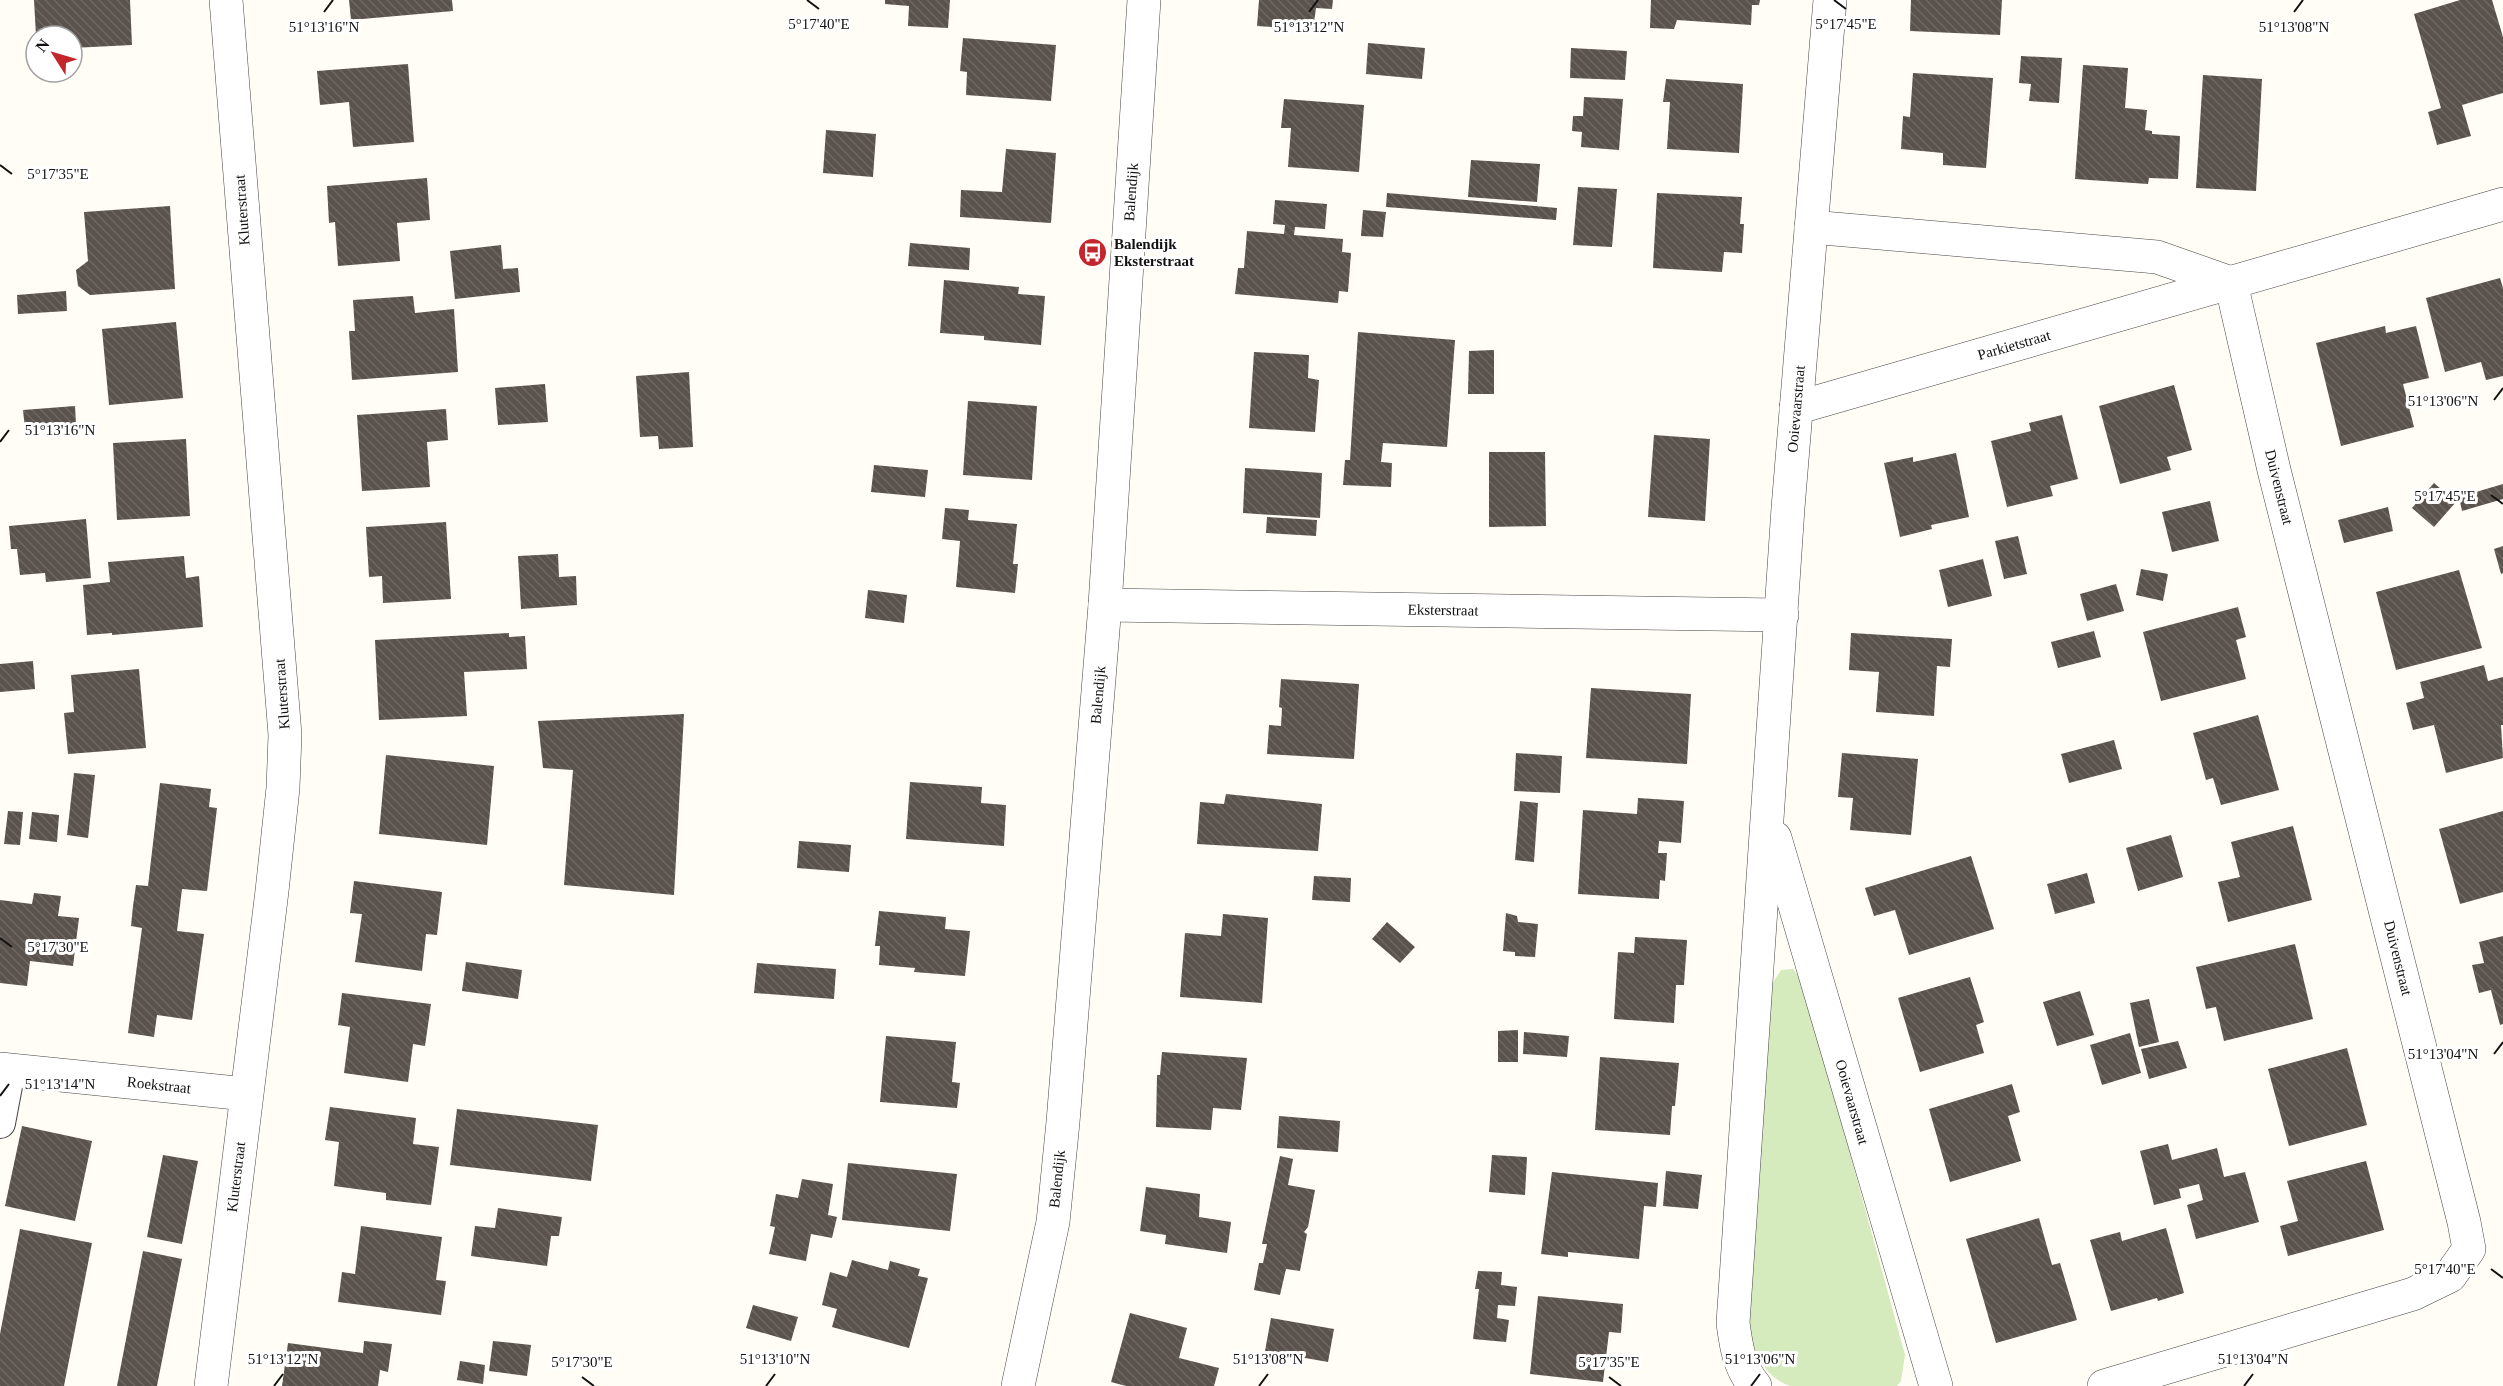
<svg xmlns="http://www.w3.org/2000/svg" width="2503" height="1386" viewBox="0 0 2503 1386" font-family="Georgia,serif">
	<defs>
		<pattern id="building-back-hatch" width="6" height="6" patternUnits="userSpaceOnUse" patternTransform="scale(1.5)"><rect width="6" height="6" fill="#5a524d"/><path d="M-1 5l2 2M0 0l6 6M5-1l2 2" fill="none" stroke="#6d6662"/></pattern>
	</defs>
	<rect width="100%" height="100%" fill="#fffdf5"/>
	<path fill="#d5ebbd" d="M1793 969 1803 982 1905 1355 1901 1381 1897 1386H1790C1762 1376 1756 1351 1746 1326L1772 984 1781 970Z"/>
	<g fill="url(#building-back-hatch)">
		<polygon points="34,0 130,0 132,45 72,48 72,36 36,36"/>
		<polygon points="349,0 452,0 453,11 351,20"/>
		<polygon points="885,0 950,0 948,28 908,26 909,6 885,4"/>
		<polygon points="1259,0 1333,0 1332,9 1316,8 1313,30 1257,26"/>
		<polygon points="1651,0 1760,0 1759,5 1752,5 1751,25 1677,20 1674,29 1650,28"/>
		<polygon points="1911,0 2002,0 2000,35 1910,31"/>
		<polygon points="2460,0 2492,0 2503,37 2503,93 2462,105 2471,136 2437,145 2428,112 2441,108 2414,14"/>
		<polygon points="963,38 1056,45 1051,101 966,95 967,72 960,71"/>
		<polygon points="1368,43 1425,48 1422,79 1366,74"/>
		<polygon points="1571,48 1627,51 1625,80 1570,78"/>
		<polygon points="2021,56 2062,58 2059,103 2029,101 2031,84 2019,83"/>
		<polygon points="408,64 414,142 353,147 349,102 320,105 317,71"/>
		<polygon points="2083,65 2128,68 2125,108 2147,110 2145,130 2152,131 2152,134 2180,136 2178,179 2149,178 2148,184 2075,179"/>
		<polygon points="1913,73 1993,78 1986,168 1943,165 1943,153 1901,149 1903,116 1910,117"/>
		<polygon points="2203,75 2262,79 2256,191 2196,188"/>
		<polygon points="1666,79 1743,84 1739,153 1667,149 1670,102 1663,102"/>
		<polygon points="1584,97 1623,99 1619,150 1581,147 1582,132 1572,131 1573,116 1583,116"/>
		<polygon points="1284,99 1364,105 1359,172 1288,167 1291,128 1281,128"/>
		<polygon points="826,130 876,134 873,177 823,173"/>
		<polygon points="1006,149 1056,153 1051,223 960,217 961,190 1002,192"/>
		<polygon points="1471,160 1540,164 1537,202 1468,197"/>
		<polygon points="427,178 430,220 397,223 400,261 338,266 335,222 329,223 327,186"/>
		<polygon points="1578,187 1617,189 1612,247 1573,245"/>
		<polygon points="1387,193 1557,208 1556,220 1386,207"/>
		<polygon points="1657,193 1742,197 1740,224 1744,224 1742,253 1724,252 1722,272 1653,268"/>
		<polygon points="1275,200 1327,204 1325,229 1295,227 1294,235 1343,239 1342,252 1351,253 1348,292 1339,291 1338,303 1235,294 1238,268 1244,268 1247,231 1284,234 1285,225 1273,224"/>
		<polygon points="170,206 175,289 90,295 78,286 76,270 88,261 84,212"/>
		<polygon points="1363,210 1386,212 1383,237 1361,236"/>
		<polygon points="910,243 970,248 969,270 908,266"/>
		<polygon points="501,245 503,269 518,268 520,292 455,299 450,251"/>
		<polygon points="2500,278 2503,288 2503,376 2486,380 2481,362 2445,372 2426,298"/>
		<polygon points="944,280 1019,287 1018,294 1045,296 1041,345 984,340 984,336 940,333"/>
		<polygon points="66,291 67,311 18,314 17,295"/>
		<polygon points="413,296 415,313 454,309 458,372 352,380 349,331 355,331 353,300"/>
		<polygon points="176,322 183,398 109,405 102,329"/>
		<polygon points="2385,326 2386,333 2416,326 2429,378 2403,384 2414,427 2341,446 2316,343"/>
		<polygon points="1358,332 1455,340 1447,447 1383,443 1381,462 1392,463 1391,487 1343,485 1345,460 1350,460"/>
		<polygon points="1494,350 1494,394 1468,394 1469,351"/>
		<polygon points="1254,352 1309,355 1308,378 1319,380 1315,432 1249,428"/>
		<polygon points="689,372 693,447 659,449 658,436 640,437 636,376"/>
		<polygon points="545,384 548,422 498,425 495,388"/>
		<polygon points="2174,385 2192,450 2167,457 2171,470 2120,484 2099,406"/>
		<polygon points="968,401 1037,406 1032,480 963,475"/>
		<polygon points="75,406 76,424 25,429 23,410"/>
		<polygon points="446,409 448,440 427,442 430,487 362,491 357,415"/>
		<polygon points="2062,415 2078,479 2050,486 2053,496 2007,507 1991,441 2031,431 2029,423"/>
		<polygon points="1654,435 1710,439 1705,521 1648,517"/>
		<polygon points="186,439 190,516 117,520 113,443"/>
		<polygon points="1489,452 1545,452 1546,526 1489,527"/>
		<polygon points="1956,453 1969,517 1931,525 1932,529 1900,537 1884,463 1913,457 1913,462"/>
		<polygon points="874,465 928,470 925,497 871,492"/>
		<polygon points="1245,468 1322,473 1320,518 1243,513"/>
		<polygon points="2434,483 2456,502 2434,527 2412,508"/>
		<polygon points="2503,484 2503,499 2462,511 2459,497"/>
		<polygon points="2210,501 2219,541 2172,552 2162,512"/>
		<polygon points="2388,507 2393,531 2344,543 2338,520"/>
		<polygon points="945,508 969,510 968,520 1017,524 1013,564 1018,564 1015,593 956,587 960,541 942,539"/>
		<polygon points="1267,517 1317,520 1316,536 1266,533"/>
		<polygon points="86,519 91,578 46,582 45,573 20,575 17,549 11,549 9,526"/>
		<polygon points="446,522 451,599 383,603 382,576 369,577 366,527"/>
		<polygon points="2018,536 2027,574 2004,579 1995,541"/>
		<polygon points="2503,546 2503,573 2501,574 2494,549"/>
		<polygon points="558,554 559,577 576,576 577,605 521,609 518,556"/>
		<polygon points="184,556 186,578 199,576 203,627 112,635 112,633 87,635 83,585 110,582 108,562"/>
		<polygon points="1983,559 1992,596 1948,607 1939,570"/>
		<polygon points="2141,569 2168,574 2163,601 2136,595"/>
		<polygon points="2459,570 2482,648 2396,670 2376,592"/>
		<polygon points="2116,584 2124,611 2087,621 2080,594"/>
		<polygon points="868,590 907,595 904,623 865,618"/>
		<polygon points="2238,607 2246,637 2236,640 2246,679 2161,701 2143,632"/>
		<polygon points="2094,631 2101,657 2058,668 2051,642"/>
		<polygon points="509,633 509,637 525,636 527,669 464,672 467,716 379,720 375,640"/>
		<polygon points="1851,633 1952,639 1950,667 1937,666 1934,716 1876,712 1879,672 1849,670"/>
		<polygon points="33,661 35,689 0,692 0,664"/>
		<polygon points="2484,665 2488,681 2503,677 2503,725 2501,725 2503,758 2446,773 2434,725 2413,730 2406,703 2424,698 2420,682"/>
		<polygon points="139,669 146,748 68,754 64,713 74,712 71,675"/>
		<polygon points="1281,679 1359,684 1354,759 1267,754 1269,725 1281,726 1282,708 1279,707"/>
		<polygon points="1591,688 1691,694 1687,764 1586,758"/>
		<polygon points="684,714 674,895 564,885 573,770 543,768 538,721"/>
		<polygon points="2258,715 2279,790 2221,805 2213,778 2206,780 2193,733"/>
		<polygon points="2114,740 2122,769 2069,783 2061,754"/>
		<polygon points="1516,753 1562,756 1560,793 1514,791"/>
		<polygon points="1842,753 1918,759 1911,835 1850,830 1853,798 1838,797"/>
		<polygon points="386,755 494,766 487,845 379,834"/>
		<polygon points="74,773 95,775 88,838 67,835"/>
		<polygon points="910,782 982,787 981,803 1006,805 1004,846 906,839"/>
		<polygon points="160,783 211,789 209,807 217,808 207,891 182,889 177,931 204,934 192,1020 157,1015 154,1037 128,1033 142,928 131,926 133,906 136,885 148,886"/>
		<polygon points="1226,794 1322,804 1318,851 1197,844 1200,802 1224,804"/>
		<polygon points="1638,798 1684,801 1681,843 1659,841 1658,853 1667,853 1665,881 1660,880 1659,899 1578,894 1583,810 1637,814"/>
		<polygon points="1520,801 1538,803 1534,862 1515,860"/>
		<polygon points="8,811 23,812 20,845 4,844"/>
		<polygon points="2503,811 2503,892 2460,904 2439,829"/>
		<polygon points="32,812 59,815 57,842 29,839"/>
		<polygon points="2293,826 2312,900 2228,922 2218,882 2240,877 2231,842"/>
		<polygon points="2171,835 2183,877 2138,891 2126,848"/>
		<polygon points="799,841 851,845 849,872 797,868"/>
		<polygon points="1971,856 1994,929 1909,955 1895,910 1874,916 1865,888"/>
		<polygon points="2087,873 2095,903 2055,914 2047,884"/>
		<polygon points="1314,876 1351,878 1350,902 1312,900"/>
		<polygon points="354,881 442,892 437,935 426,934 422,971 355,962 362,914 350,913"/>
		<polygon points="34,893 61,896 58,916 79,918 73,966 30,961 27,986 0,983 0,900 32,904"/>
		<polygon points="879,911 946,917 945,929 970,931 965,976 914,972 915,968 879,965 880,946 875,946"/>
		<polygon points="1506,913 1517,916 1518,922 1538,924 1535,957 1515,956 1515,952 1503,951"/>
		<polygon points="1223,914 1268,918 1262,1003 1180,997 1185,933 1221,936"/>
		<polygon points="1387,922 1415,947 1400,963 1372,939"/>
		<polygon points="2503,936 2503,1024 2500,1025 2491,990 2479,993 2472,965 2484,963 2479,942"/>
		<polygon points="1635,937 1687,940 1684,985 1676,985 1674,1023 1614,1019 1618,952 1634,953"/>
		<polygon points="2295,944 2313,1019 2224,1041 2216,1007 2206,1009 2196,967"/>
		<polygon points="466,962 522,970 518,999 462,991"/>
		<polygon points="757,963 836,969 834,999 754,993"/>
		<polygon points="1970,977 1984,1022 1976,1025 1984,1053 1920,1072 1898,998"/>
		<polygon points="2080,991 2094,1035 2057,1046 2043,1002"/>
		<polygon points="342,993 431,1004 425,1046 413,1044 408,1082 344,1073 350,1027 338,1025"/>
		<polygon points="2149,999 2159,1042 2139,1047 2130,1003"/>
		<polygon points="1518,1030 1518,1062 1498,1062 1498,1031"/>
		<polygon points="1524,1032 1569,1036 1567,1057 1523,1054"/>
		<polygon points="2130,1033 2141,1073 2102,1085 2090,1045"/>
		<polygon points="886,1036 956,1042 952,1082 960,1083 957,1108 880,1102"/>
		<polygon points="2178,1041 2187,1068 2149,1079 2141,1049"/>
		<polygon points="2347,1048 2367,1125 2289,1146 2268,1069"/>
		<polygon points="1162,1052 1247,1058 1241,1110 1213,1108 1211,1130 1156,1127 1157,1075 1160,1075"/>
		<polygon points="1600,1057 1679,1063 1675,1106 1672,1106 1670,1135 1595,1130"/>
		<polygon points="2012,1084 2020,1112 2008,1116 2021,1161 1950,1182 1929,1109"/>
		<polygon points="330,1107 416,1118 413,1144 439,1147 431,1205 386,1200 386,1193 334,1186 339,1142 325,1140"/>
		<polygon points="457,1109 598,1125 591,1181 450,1165"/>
		<polygon points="1279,1116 1340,1121 1338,1152 1277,1148"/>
		<polygon points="22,1126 92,1141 75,1221 5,1206"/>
		<polygon points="2168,1144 2172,1160 2217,1148 2224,1177 2245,1172 2259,1222 2196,1239 2187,1205 2203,1200 2199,1184 2179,1189 2181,1198 2154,1205 2140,1151"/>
		<polygon points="163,1155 198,1161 182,1244 147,1237"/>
		<polygon points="1492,1155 1527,1157 1525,1195 1489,1192"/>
		<polygon points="1280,1156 1293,1159 1288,1185 1315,1190 1308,1227 1304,1232 1307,1234 1300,1271 1286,1269 1280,1295 1254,1290 1259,1263 1263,1263 1267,1244 1262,1244"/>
		<polygon points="2366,1161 2384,1230 2288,1256 2280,1226 2298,1221 2287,1181"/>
		<polygon points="848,1163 957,1174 950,1231 842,1220"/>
		<polygon points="1666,1171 1702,1175 1698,1209 1663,1206"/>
		<polygon points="1552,1172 1658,1183 1656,1207 1644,1206 1639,1259 1568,1252 1568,1257 1541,1254"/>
		<polygon points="802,1179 833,1184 828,1215 837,1217 832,1238 811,1234 806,1261 769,1254 775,1227 770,1226 776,1194 798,1198"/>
		<polygon points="1146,1187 1200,1194 1199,1217 1231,1222 1227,1253 1165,1244 1166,1235 1140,1231"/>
		<polygon points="498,1208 562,1217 559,1236 551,1236 547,1266 471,1256 475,1226 495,1228"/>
		<polygon points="2039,1218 2052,1265 2060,1263 2077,1320 1996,1343 1966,1239"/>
		<polygon points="361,1226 442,1237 436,1280 446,1281 441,1315 338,1302 342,1272 355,1274"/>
		<polygon points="2166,1228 2184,1293 2158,1301 2157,1298 2111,1311 2090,1240 2120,1232 2122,1241"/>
		<polygon points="20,1229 92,1243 64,1386 0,1386 0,1334"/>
		<polygon points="143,1251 182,1259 157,1386 117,1386"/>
		<polygon points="852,1260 888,1270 890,1261 920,1269 918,1276 928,1278 909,1348 832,1327 837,1309 822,1305 830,1272 847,1277"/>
		<polygon points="1478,1271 1502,1272 1501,1285 1517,1287 1515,1306 1498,1305 1497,1318 1509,1320 1506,1342 1473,1339 1479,1289 1475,1289"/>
		<polygon points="1538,1296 1623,1304 1621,1333 1609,1332 1603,1382 1530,1374"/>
		<polygon points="753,1305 798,1317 791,1341 746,1328"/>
		<polygon points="1130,1313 1187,1328 1179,1358 1219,1368 1214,1386 1126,1386 1111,1382"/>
		<polygon points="1271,1318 1334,1329 1328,1362 1265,1351"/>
		<polygon points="364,1341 392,1344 388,1372 380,1370 378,1386 282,1386 288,1343 363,1353"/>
		<polygon points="493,1341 531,1345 527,1376 489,1371"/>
		<polygon points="460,1361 485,1365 483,1384 457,1380"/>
	</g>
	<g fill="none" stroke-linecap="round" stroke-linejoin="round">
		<defs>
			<polyline id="pedestrian" points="0,1123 10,1070"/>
			<g id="minor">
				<polyline points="1811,227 2157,257 2231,283"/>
				<polyline points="1796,408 2503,204"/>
				<polyline points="1105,605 1782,615"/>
				<polyline points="1775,838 1936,1386"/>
				<polyline points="0,1069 246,1094"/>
				<polyline points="211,1386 272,891 283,788 285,735 226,0"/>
				<polyline points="1018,1386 1053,1222 1063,1122 1105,605 1144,0"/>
				<path d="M1755 1386C1739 1367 1736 1346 1733 1323L1788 508 1830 0"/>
				<polyline points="2104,1386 2413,1294 2450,1276 2469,1249 2464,1222 2274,470 2231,283"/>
			</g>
		</defs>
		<use href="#pedestrian" stroke="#444" stroke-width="32"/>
		<use href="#minor" stroke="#444" stroke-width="34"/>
		<use href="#pedestrian" stroke="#fff" stroke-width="30"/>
		<use href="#minor" stroke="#fff" stroke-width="33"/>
	</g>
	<path fill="none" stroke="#111" stroke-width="2" d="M807 0 819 9M1834 0 1846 9M324 12 333 0M1309 12 1318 0M2294 12 2303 0M0 165 12 174M2494 400 2503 388M0 442 9 430M2491 495 2503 504M0 938 12 947M2494 1054 2503 1042M0 1096 9 1084M2491 1269 2503 1278M582 1377 594 1386M1609 1377 1621 1386M274 1386 283 1374M766 1386 775 1374M1259 1386 1268 1374M1751 1386 1760 1374M2244 1386 2253 1374"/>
	<defs>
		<symbol id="bus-disc" viewBox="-11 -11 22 22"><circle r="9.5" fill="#c4262e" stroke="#fff"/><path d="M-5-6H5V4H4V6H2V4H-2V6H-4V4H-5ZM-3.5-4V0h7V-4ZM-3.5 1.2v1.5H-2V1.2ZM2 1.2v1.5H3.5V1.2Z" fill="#fff"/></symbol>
	</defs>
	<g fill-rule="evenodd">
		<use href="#bus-disc" x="1076" y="236" width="33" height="33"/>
	</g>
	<g text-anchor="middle" stroke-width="6" stroke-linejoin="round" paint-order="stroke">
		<g font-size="15" fill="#111" stroke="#fff">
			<text transform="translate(1131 192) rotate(-86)" y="5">Balendijk</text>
			<text transform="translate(242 210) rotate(-94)" y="5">Kluterstraat</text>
			<text transform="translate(2014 345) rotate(-16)" y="5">Parkietstraat</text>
			<text transform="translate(1796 409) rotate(-85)" y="5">Ooievaarstraat</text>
			<text transform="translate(2279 487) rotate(76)" y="5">Duivenstraat</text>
			<text transform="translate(1443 610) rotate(1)" y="5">Eksterstraat</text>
			<text transform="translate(282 694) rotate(-94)" y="5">Kluterstraat</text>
			<text transform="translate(1098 695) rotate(-85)" y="5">Balendijk</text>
			<text transform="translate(2398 958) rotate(76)" y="5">Duivenstraat</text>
			<text transform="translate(159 1085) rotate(6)" y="5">Roekstraat</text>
			<text transform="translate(1852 1102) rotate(74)" y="5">Ooievaarstraat</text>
			<text transform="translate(236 1177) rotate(-83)" y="5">Kluterstraat</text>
			<text transform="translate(1057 1179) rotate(-84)" y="5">Balendijk</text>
		</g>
		<g font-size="15" font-weight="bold" fill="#111" stroke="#fff" text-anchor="start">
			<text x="1114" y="249">Balendijk<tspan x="1114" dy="17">Eksterstraat</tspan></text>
		</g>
	</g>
	<g font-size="15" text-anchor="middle" fill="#111" stroke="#fff" stroke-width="6" stroke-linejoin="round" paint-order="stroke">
		<text x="819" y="29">5°17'40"E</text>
		<text x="1846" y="29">5°17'45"E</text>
		<text x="324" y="32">51°13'16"N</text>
		<text x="1309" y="32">51°13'12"N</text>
		<text x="2294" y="32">51°13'08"N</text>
		<text x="58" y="179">5°17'35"E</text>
		<text x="2443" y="406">51°13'06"N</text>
		<text x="60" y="435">51°13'16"N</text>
		<text x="2445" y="501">5°17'45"E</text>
		<text x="58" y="952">5°17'30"E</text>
		<text x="2443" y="1059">51°13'04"N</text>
		<text x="60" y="1089">51°13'14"N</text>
		<text x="2445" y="1274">5°17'40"E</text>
		<text x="283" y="1364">51°13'12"N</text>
		<text x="775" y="1364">51°13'10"N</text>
		<text x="1268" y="1364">51°13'08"N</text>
		<text x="1760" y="1364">51°13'06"N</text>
		<text x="2253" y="1364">51°13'04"N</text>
		<text x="582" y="1367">5°17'30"E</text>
		<text x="1609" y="1367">5°17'35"E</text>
	</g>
	<g transform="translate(54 54) rotate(307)"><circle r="28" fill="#ffffff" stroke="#a0a0a0" stroke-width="1.5"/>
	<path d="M0-4.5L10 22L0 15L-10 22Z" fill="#c4262e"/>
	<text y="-9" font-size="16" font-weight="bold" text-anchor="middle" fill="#111111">N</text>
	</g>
</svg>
